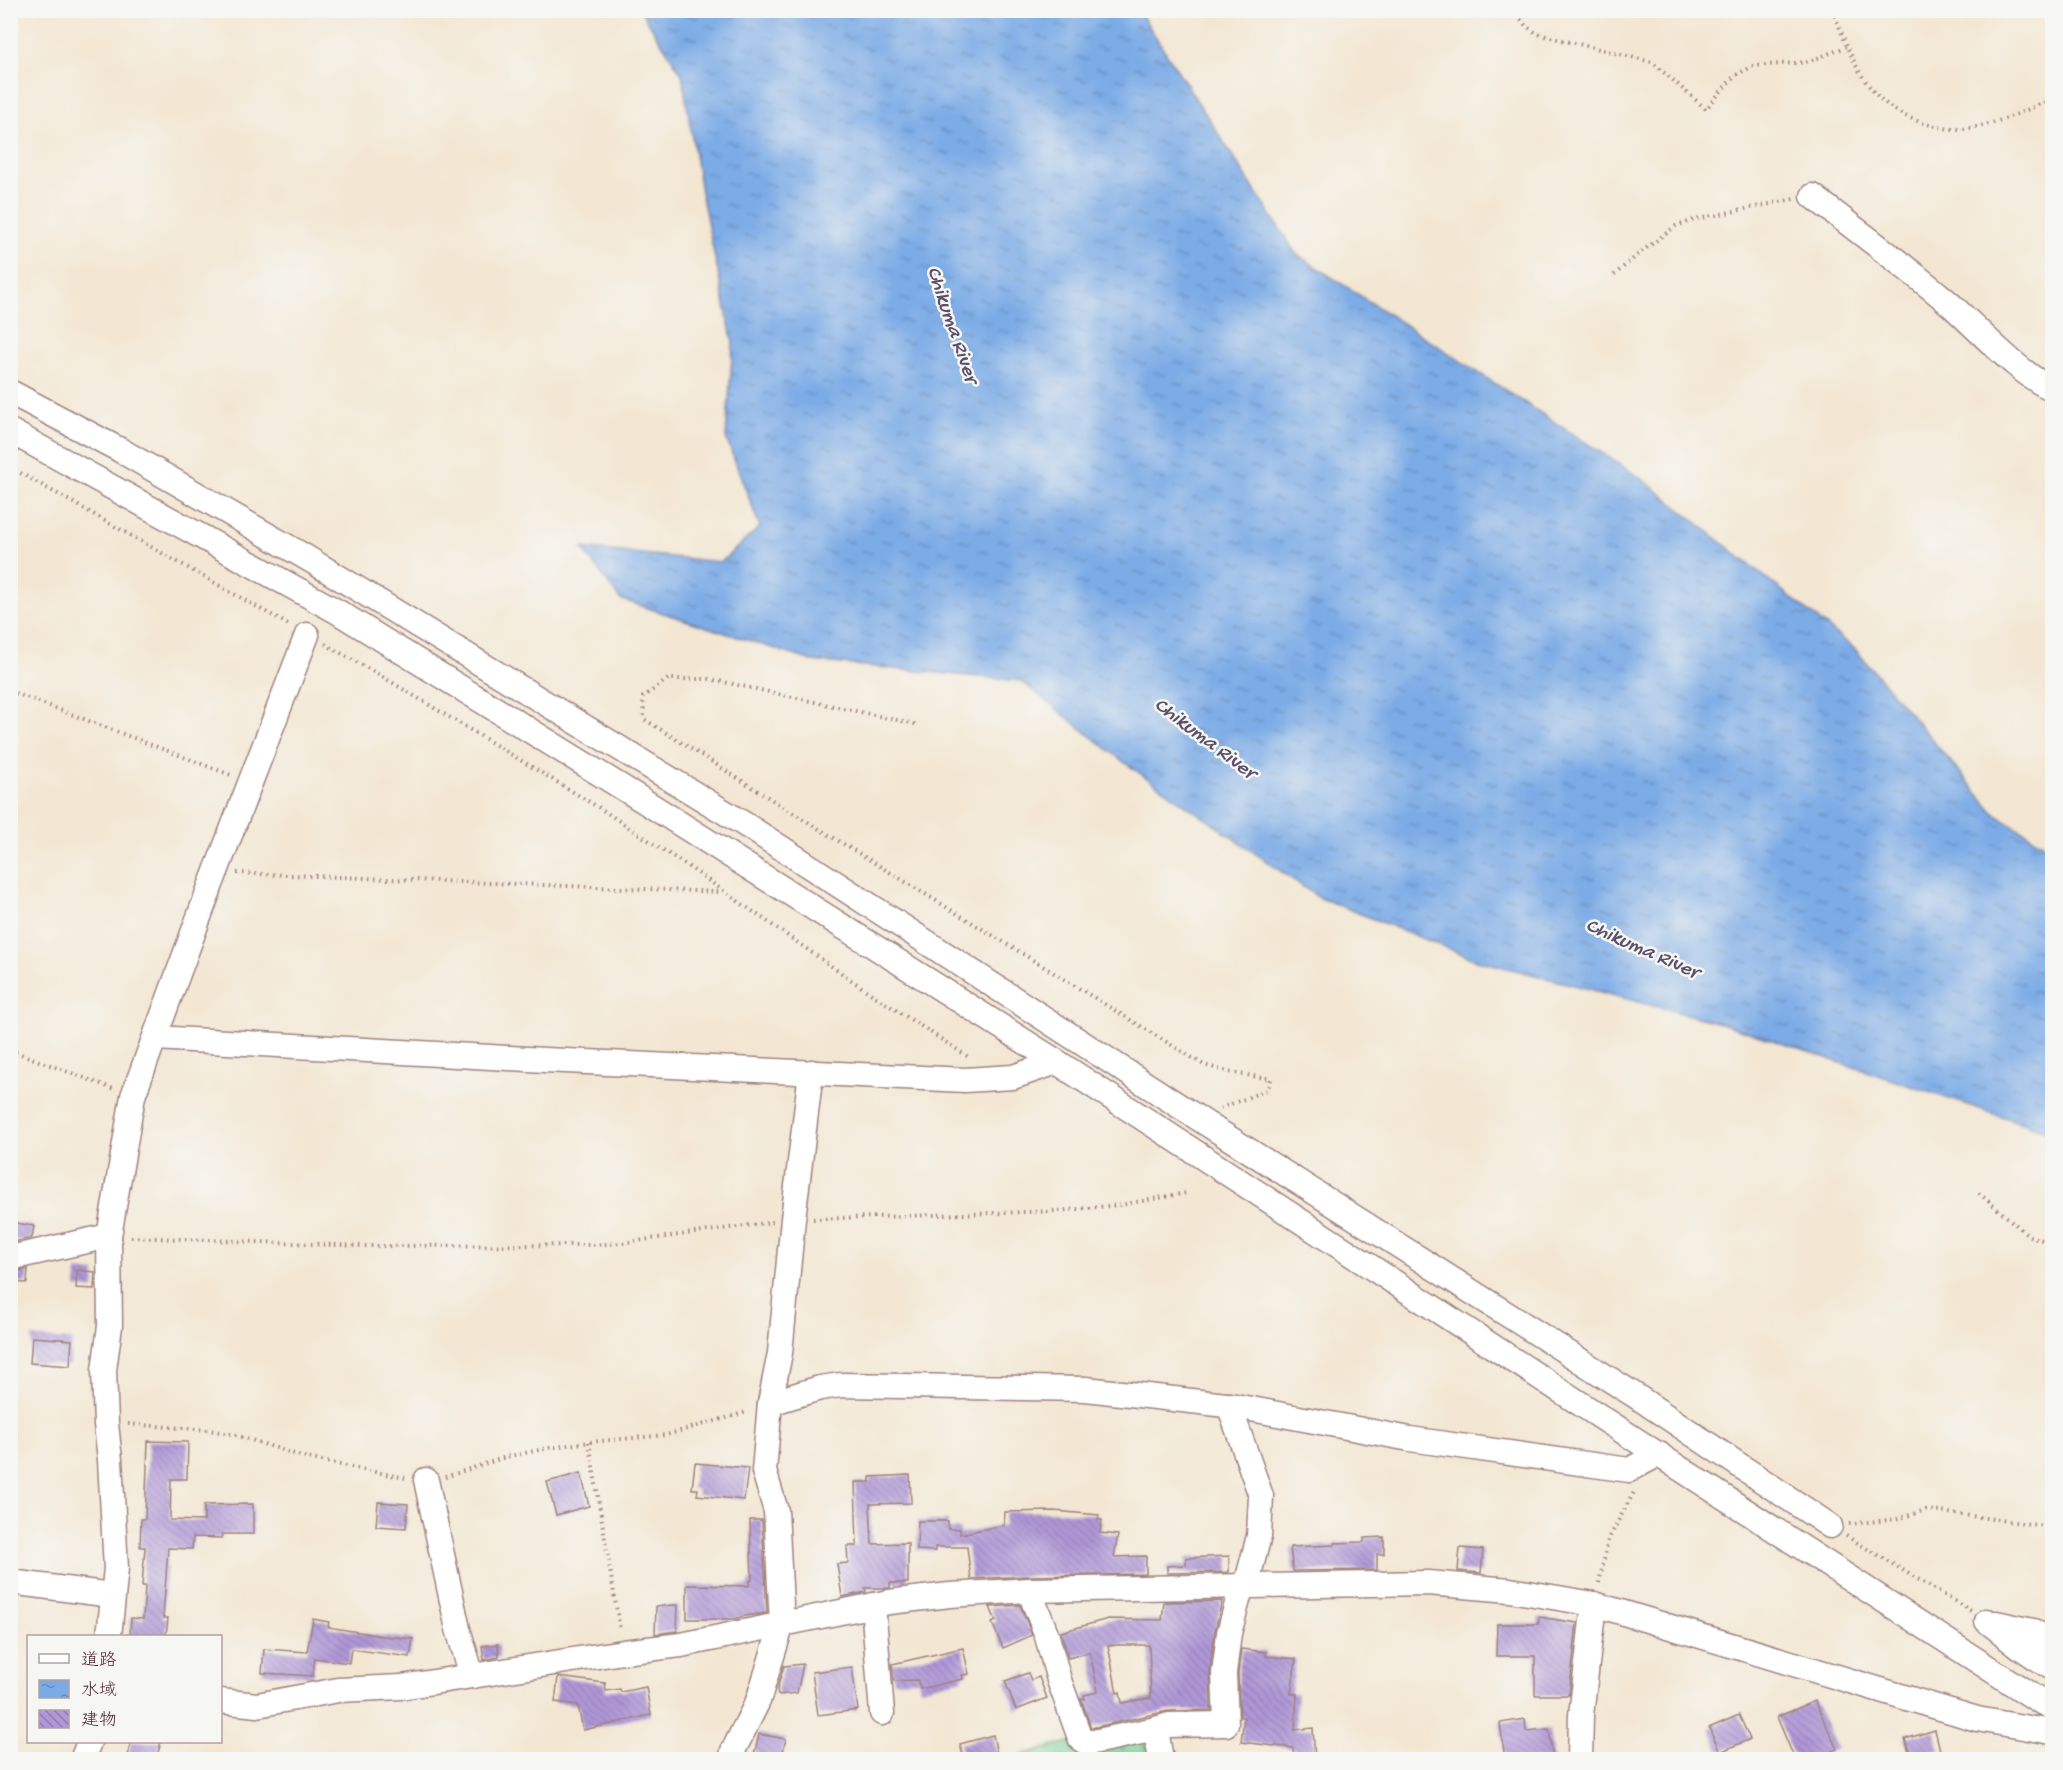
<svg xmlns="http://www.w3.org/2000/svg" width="2063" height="1770" viewBox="0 0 2063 1770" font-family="'Gochi Hand','Klee One',sans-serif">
	<defs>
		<pattern id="cemetery-stones" width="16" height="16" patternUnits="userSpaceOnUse" patternTransform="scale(1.5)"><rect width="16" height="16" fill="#7cd296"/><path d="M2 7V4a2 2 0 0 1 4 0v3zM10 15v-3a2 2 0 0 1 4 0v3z" fill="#6db481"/></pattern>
		<pattern id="water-ripples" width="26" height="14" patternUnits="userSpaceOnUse" patternTransform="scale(1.5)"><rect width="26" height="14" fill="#7babe6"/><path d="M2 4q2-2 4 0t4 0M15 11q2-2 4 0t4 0" fill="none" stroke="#678bbb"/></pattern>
		<pattern id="building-back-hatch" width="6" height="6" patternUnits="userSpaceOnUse" patternTransform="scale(1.5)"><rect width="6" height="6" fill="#b098d8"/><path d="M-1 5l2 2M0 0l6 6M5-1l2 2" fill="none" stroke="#917baf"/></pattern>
	</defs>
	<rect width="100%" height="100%" fill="#f6f6f2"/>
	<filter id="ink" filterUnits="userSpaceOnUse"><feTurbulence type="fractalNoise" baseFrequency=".0167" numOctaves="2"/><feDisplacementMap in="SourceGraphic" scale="12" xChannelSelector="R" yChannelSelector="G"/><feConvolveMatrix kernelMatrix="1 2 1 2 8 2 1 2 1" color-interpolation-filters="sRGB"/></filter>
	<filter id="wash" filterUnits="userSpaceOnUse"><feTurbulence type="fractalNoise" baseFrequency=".008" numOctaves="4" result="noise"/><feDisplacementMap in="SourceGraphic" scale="24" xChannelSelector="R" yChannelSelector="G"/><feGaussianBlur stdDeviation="1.35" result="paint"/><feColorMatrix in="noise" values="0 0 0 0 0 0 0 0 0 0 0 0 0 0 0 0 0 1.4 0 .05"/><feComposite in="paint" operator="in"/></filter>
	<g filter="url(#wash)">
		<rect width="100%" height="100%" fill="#f3e7d3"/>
		<polygon fill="url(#cemetery-stones)" stroke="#637860" stroke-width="1.5" points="1141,1739 1150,1743 1153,1760 1003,1760 1073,1741"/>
		<polygon fill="url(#water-ripples)" stroke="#626588" stroke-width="1.5" points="641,11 1139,11 1296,254 1645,481 1855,649 1996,815 2052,849 2052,1133 1724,1024 1477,960 1318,897 1121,760 1021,681 812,661 620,599 582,548 721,562 760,527 726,438 733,343 701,192 682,74"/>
		<g id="blocks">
			<g fill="url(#building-back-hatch)" fill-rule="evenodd">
				<polygon points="10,1222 34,1226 32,1238 10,1243"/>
				<polygon points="28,1269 27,1283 10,1282 10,1272"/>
				<polygon points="77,1270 95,1272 94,1289 76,1288"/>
				<polygon points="32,1337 72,1340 70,1366 30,1363"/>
				<polygon points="148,1441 188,1442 187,1479 171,1479 170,1520 204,1521 204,1505 253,1504 253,1534 222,1534 222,1538 193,1537 192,1549 168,1548 163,1618 168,1618 166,1636 130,1636 131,1618 143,1619 145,1586 142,1586 145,1547 140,1547 141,1519 145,1519"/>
				<polygon points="695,1463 748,1468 744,1500 697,1495 698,1489 692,1489"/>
				<polygon points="581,1473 589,1506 556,1515 547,1482"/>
				<polygon points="910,1475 911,1503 870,1504 872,1544 908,1543 908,1583 890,1583 890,1588 865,1588 866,1592 842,1597 837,1564 848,1563 847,1546 857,1546 855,1482 870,1482 870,1477"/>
				<polygon points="378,1502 408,1504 406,1528 376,1526"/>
				<polygon points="1054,1511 1099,1515 1098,1520 1102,1520 1100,1533 1118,1535 1114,1557 1146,1556 1146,1574 1029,1576 971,1579 967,1547 935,1547 935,1551 917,1550 918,1521 948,1521 948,1529 960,1529 960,1534 1004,1525 1005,1512"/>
				<polygon points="750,1520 762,1520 767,1613 744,1616 735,1619 687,1619 687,1585 749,1586 749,1581 752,1580"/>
				<polygon points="1384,1537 1384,1554 1377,1554 1377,1570 1293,1571 1290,1547 1335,1545 1335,1543 1364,1542 1364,1538"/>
				<polygon points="1460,1548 1483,1550 1481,1573 1458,1571"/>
				<polygon points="1229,1556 1229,1572 1167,1573 1167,1566 1186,1565 1186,1558"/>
				<path d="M1222 1601 1215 1631 1210 1671 1211 1710 1168 1711 1091 1728 1081 1699H1085L1084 1695 1098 1692 1090 1652 1068 1658 1061 1632 1108 1619 1162 1620 1164 1602ZM1108 1645H1149L1151 1698 1122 1703 1120 1692 1117 1693Z"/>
				<polygon points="678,1605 677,1631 655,1634 656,1606"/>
				<polygon points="1020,1605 1032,1635 1003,1648 992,1623 996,1621 990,1607"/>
				<polygon points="1539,1617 1577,1623 1569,1695 1535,1695 1535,1656 1496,1656 1497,1624 1538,1624"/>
				<polygon points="313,1619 329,1622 328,1627 382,1636 413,1639 410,1657 351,1649 349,1663 315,1658 313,1676 262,1673 264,1649 307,1652"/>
				<polygon points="498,1644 499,1657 484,1660 482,1646"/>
				<polygon points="963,1648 969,1674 962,1675 963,1679 920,1689 918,1680 894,1681 892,1664"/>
				<polygon points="1241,1649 1266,1652 1266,1656 1296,1659 1291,1694 1297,1694 1295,1730 1313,1728 1315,1760 1294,1760 1293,1748 1241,1742 1244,1717 1240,1717 1238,1674"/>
				<polygon points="803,1664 797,1693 778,1695 777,1689 784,1666"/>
				<polygon points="852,1667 858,1710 818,1715 812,1672"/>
				<polygon points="1028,1673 1031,1680 1039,1677 1047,1698 1016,1710 1005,1681"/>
				<polygon points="558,1677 605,1683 606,1691 620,1689 621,1692 646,1687 651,1715 583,1730 578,1705 555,1702"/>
				<polygon points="1815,1701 1837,1749 1812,1760 1795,1760 1777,1717"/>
				<polygon points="1739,1715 1750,1739 1720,1752 1709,1728"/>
				<polygon points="1525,1719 1526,1731 1549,1729 1553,1760 1505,1760 1500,1723"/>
				<polygon points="1935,1730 1940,1750 1911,1758 1905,1739"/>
				<polygon points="759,1734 786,1739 781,1760 753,1760"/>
				<polygon points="993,1735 997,1754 978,1760 964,1760 960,1744"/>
				<polygon points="131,1742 161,1742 156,1760 127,1760"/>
			</g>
		</g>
	</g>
	<g filter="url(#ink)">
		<use href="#blocks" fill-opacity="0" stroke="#9e837f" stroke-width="1.5"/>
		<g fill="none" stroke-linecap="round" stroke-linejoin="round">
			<defs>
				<g id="minor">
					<path d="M1813 196C1858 232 1906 266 1950 304 1975 326 2024 379 2052 388"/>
					<polyline points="10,392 120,450 307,558 749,827 1207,1124 1636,1396 1830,1526"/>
					<polyline points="10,431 338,612 644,801 1057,1062 1639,1442 2052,1709"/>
					<polyline points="155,1038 545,1060 965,1080 1013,1077 1057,1062"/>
					<polyline points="10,1258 109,1236"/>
					<polyline points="770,1403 820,1388 841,1385 1086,1389 1235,1406 1410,1439 1629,1470 1659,1454"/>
					<polyline points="426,1480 458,1629 472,1676 623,1652 681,1645 889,1602 950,1595 1029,1590 1428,1583 1510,1590 1594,1604 1977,1719 2052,1732"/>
					<polyline points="10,1582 112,1595"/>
					<polyline points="1029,1590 1046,1633 1059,1680 1080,1738 1088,1743 1156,1729 1161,1760"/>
					<polyline points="873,1605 882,1713"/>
					<polyline points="1987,1621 2023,1649 2052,1668"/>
					<polyline points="1996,1623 2033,1631 2052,1642"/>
					<polyline points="109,1636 116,1568 110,1460 106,1424 104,1370 110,1326 109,1236 133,1096 210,887 307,635"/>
					<polyline points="220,1701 257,1705 338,1690 401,1687 472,1676"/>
					<polyline points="1156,1729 1169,1725 1226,1724 1224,1673 1229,1633 1242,1585 1248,1578 1259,1536 1261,1496 1229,1405"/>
					<polyline points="82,1760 89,1742"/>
					<polyline points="731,1760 733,1751 758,1701 782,1624 776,1511 764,1471 770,1403 780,1353 793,1219 811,1072"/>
					<polyline points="1580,1760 1581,1715 1594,1604"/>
				</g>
			</defs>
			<use href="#minor" stroke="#9e837f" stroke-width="27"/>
			<g stroke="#9e837f" stroke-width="4" stroke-dasharray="1.5 4.5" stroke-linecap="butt">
				<polyline points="1513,10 1526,26 1538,34 1652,62 1706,109 1734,76 1753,66 1807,62 1846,47"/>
				<path d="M1833 10C1852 61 1868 107 1924 123 1940 128 1953 131 1970 128 1998 124 2026 110 2052 99"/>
				<polyline points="1614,275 1641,252 1676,226 1697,219 1794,199"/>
				<polyline points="10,467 289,625"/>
				<polyline points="325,644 388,680 598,807 689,867 870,993 970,1058"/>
				<polyline points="10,691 231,775"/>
				<polyline points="915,724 710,679 668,679 643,697 644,719 785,808 1204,1065 1228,1072 1271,1079 1267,1090 1221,1108"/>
				<polyline points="237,873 721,892"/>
				<polyline points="10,1050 114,1089"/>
				<polyline points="1979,1193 2029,1236 2052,1243"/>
				<polyline points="813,1219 1056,1211 1120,1205 1186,1193"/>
				<polyline points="131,1237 362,1246 590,1245 622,1243 773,1222"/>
				<polyline points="128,1424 209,1430 236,1435 307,1458 405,1478"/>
				<polyline points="589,1442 620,1630"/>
				<polyline points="445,1477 506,1457 548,1448 589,1442 666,1435 747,1412"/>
				<polyline points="1849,1524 1897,1519 1926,1510 2052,1527"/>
				<polyline points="1846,1536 1971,1611"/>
				<polyline points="1599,1583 1608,1540 1635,1490"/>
			</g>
			<use href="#minor" stroke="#fff" stroke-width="24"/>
		</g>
	</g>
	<g text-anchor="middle" stroke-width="5" stroke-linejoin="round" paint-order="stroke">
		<g font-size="21" font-style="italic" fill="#5b506c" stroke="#f6f6f2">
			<text transform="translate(954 324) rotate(71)" y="7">Chikuma River</text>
			<text transform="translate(1206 737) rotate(37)" y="7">Chikuma River</text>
			<text transform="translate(1643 947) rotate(24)" y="7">Chikuma River</text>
		</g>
	</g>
	<rect width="2063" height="1770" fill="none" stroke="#f6f6f2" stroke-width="36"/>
	<rect x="27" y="1635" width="195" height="108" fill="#f6f6f2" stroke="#b1a0a2" stroke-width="1.5"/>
	<rect x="39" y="1654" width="30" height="9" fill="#ffffff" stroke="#b1a0a2" stroke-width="1.5"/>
	<text x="81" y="1665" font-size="18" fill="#4a1f2b">道路</text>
	<rect x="39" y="1680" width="30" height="18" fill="url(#water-ripples)" stroke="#b1a0a2" stroke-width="1.5"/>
	<text x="81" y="1695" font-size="18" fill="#4a1f2b">水域</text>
	<rect x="39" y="1710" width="30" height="18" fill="url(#building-back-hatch)" stroke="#b1a0a2" stroke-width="1.5"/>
	<text x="81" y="1725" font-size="18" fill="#4a1f2b">建物</text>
</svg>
